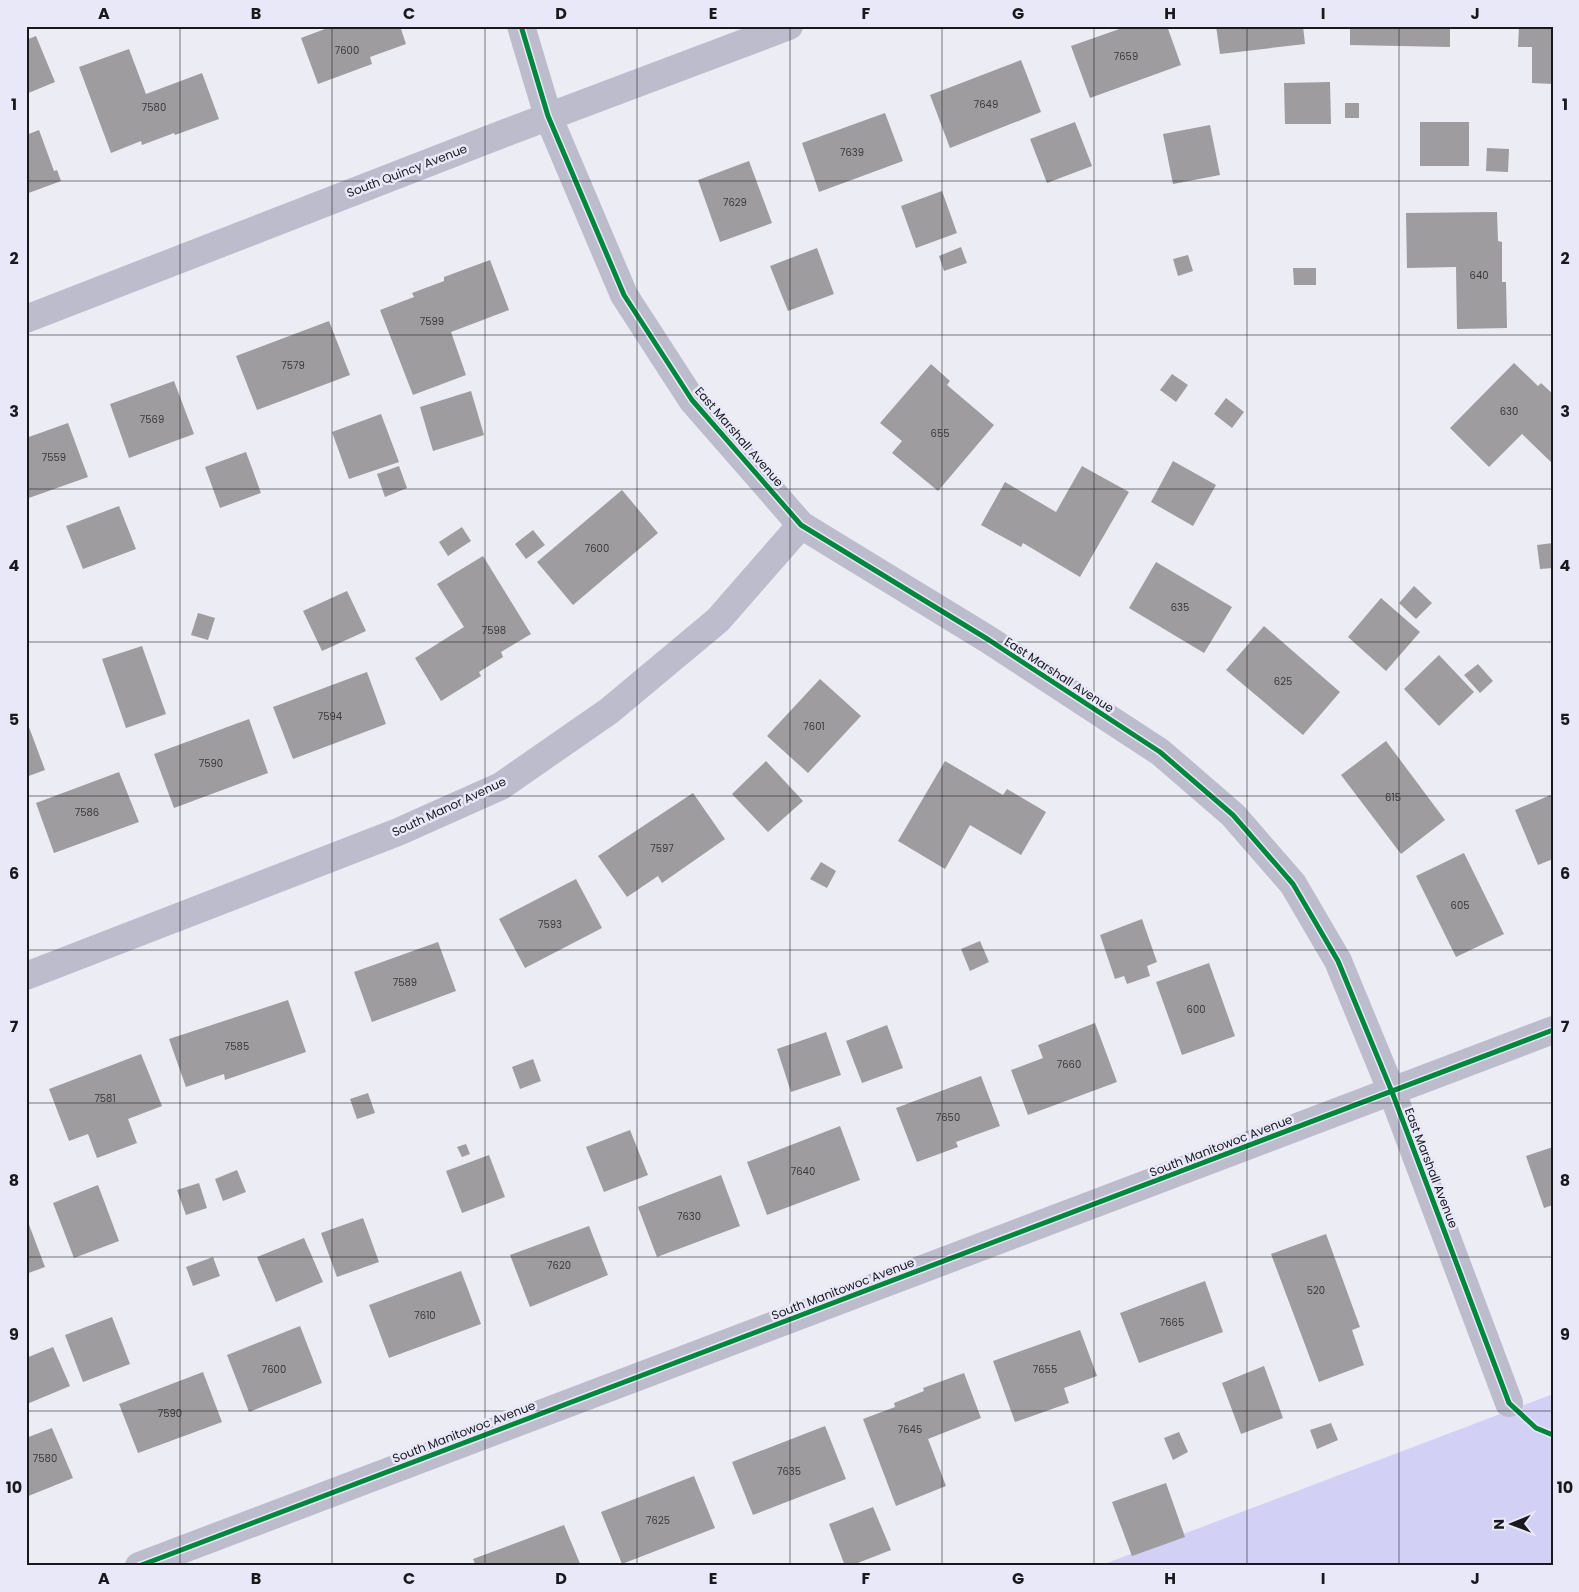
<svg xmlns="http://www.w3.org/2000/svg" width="1579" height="1592" viewBox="0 0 1579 1592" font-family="Poppins,sans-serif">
	<rect width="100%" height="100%" fill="#ececf4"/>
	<polygon fill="#d2d0f4" points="1553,1394 1553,1566 1099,1566"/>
	<g fill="#9e9c9e">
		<polygon points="333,26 400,26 406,44 370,57 372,64 318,84 301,38"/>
		<polygon points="1128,26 1167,26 1181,65 1090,98 1071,46"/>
		<polygon points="1216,26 1303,26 1305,44 1220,54"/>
		<polygon points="1350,26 1450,26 1450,47 1350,45"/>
		<polygon points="1519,26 1553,26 1553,84 1532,83 1532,47 1518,47"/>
		<polygon points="36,36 55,82 26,94 26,40"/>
		<polygon points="129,49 146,94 202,73 219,119 175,135 174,133 142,145 141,141 111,153 79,67"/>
		<polygon points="1021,60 1041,112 950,148 930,95"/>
		<polygon points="1330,82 1331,124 1285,124 1284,83"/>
		<rect x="1345" y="103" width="14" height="15"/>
		<polygon points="885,113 903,161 819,192 802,143"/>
		<polygon points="1075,122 1092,166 1047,183 1030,139"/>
		<rect x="1420" y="122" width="49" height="44"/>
		<polygon points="1210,125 1220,175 1173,184 1163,134"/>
		<polygon points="39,130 54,171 57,170 61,181 26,194 26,135"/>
		<polygon points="1487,148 1509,149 1508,172 1486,171"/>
		<polygon points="749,161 772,223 720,242 698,180"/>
		<polygon points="942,191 957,233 916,248 901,206"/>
		<polygon points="1497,212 1498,241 1502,242 1502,282 1506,282 1507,328 1457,329 1456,267 1407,268 1406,213"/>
		<polygon points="961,247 967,263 944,271 939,256"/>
		<polygon points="817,248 834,294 788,311 770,266"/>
		<polygon points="1188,255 1193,271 1178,276 1173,259"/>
		<polygon points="490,260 509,310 451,332 466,375 413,395 380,310 414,297 412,293 444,281 444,277"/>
		<polygon points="1293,268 1316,268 1316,285 1294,285"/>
		<polygon points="329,321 350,375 257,410 236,356"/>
		<polygon points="1514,363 1538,386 1541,383 1553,394 1553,464 1522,434 1489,467 1450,428"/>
		<polygon points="931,364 950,381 947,385 994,425 938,491 892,453 902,441 880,423"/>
		<polygon points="1172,374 1188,385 1176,402 1160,390"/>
		<polygon points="174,381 194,434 129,458 110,404"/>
		<polygon points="471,391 484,435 433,451 420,407"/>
		<polygon points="1226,398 1244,412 1232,428 1214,414"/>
		<polygon points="381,414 399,462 349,479 332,432"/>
		<polygon points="68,423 88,477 26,499 26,438"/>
		<polygon points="246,452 261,493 220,508 205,467"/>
		<polygon points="1173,461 1216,485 1193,526 1151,502"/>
		<polygon points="399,466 407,488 385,497 377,474"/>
		<polygon points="1082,466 1129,492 1080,577 1023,543 1021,547 981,525 1005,482 1056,512"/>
		<polygon points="622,490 658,533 573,605 537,562"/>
		<polygon points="119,506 136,549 83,569 66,526"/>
		<polygon points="462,527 471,541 448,556 439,542"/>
		<polygon points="533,530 545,545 526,559 515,544"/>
		<polygon points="1553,543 1553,568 1540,569 1537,545"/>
		<polygon points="483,556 531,634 501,652 503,657 479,672 481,676 441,701 415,658 464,627 437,584"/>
		<polygon points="1156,562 1232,607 1204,653 1129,608"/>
		<polygon points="1414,586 1432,603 1416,619 1399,603"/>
		<polygon points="347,591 366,631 322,651 303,611"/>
		<polygon points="1381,598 1420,632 1386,671 1348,637"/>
		<polygon points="198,613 215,618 208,640 191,635"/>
		<polygon points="1264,626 1340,692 1303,735 1226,670"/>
		<polygon points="142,646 166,714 126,728 102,659"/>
		<polygon points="1439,655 1474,692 1439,726 1404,689"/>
		<polygon points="1478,664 1493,681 1480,693 1464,675"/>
		<polygon points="367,672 386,724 293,759 273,707"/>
		<polygon points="820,679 861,716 808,773 767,736"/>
		<polygon points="26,719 45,770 26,777"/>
		<polygon points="249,719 268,773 174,808 154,754"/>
		<polygon points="1386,741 1445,820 1401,854 1341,775"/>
		<polygon points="766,761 803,801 768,832 732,794"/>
		<polygon points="945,761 1003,795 1007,789 1046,812 1021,855 970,825 945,869 898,841"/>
		<polygon points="119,772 139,822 54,853 36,803"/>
		<polygon points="693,793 725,839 662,883 658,876 627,897 598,856"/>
		<polygon points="1553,794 1553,859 1538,865 1515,810"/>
		<polygon points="1464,853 1504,934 1456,957 1416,876"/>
		<polygon points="821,862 836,871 827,888 810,879"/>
		<polygon points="576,879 602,928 525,968 499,919"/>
		<polygon points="1142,919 1157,962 1147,966 1150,976 1127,984 1124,976 1115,979 1100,935"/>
		<polygon points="980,941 989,962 970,971 961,949"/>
		<polygon points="438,942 456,991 372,1022 354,972"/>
		<polygon points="1209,963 1235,1036 1182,1055 1156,982"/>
		<polygon points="288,1000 306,1052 225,1080 224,1074 186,1087 169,1039"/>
		<polygon points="1095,1023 1117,1082 1028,1115 1011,1070 1043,1058 1038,1045"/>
		<polygon points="887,1025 903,1068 862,1083 846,1041"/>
		<polygon points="826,1032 841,1075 791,1092 777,1049"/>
		<polygon points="141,1054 162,1106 128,1119 137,1143 97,1158 88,1134 69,1141 49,1089"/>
		<polygon points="533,1059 541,1081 520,1089 512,1067"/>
		<polygon points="981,1076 1000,1126 956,1142 958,1147 917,1162 896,1108"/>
		<polygon points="368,1093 375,1113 357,1119 350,1099"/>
		<polygon points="840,1126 860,1180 767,1215 747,1162"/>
		<polygon points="630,1130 648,1175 604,1192 586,1147"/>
		<polygon points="466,1144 470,1154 462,1157 457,1147"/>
		<polygon points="1553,1147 1553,1205 1544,1208 1526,1156"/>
		<polygon points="489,1155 505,1197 462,1213 446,1171"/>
		<polygon points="237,1170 246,1192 223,1201 215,1179"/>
		<polygon points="721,1175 740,1226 657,1257 638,1207"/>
		<polygon points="199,1183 207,1208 186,1215 177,1190"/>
		<polygon points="98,1185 119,1241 74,1258 53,1203"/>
		<polygon points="363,1218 379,1262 337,1277 321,1233"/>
		<polygon points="28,1222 45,1267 26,1274 26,1223"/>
		<polygon points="589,1226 608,1275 530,1307 510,1255"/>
		<polygon points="1326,1234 1360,1327 1352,1330 1364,1365 1319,1382 1271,1254"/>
		<polygon points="304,1238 323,1282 276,1302 257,1257"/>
		<polygon points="213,1257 220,1276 193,1286 186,1267"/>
		<polygon points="461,1271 481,1324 389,1358 369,1305"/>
		<polygon points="1205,1281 1223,1332 1139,1363 1120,1313"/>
		<polygon points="112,1317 130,1364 83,1382 65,1335"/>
		<polygon points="300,1326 322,1383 249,1412 227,1355"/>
		<polygon points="1080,1330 1097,1376 1064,1388 1069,1403 1015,1422 993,1361"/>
		<polygon points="53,1347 70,1386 27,1404 26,1358"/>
		<polygon points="1264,1366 1283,1418 1241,1434 1222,1383"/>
		<polygon points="203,1372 222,1422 138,1453 119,1404"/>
		<polygon points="964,1373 981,1418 928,1439 946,1486 896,1506 863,1419 895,1407 894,1403 924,1391 923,1388"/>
		<polygon points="1331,1423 1338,1440 1317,1449 1310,1430"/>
		<polygon points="825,1426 846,1479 753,1515 732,1462"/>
		<polygon points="52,1428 73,1478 26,1497 26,1438"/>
		<polygon points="1179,1432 1188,1452 1173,1460 1164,1438"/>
		<polygon points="694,1476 715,1528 622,1564 601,1512"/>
		<polygon points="1166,1483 1185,1537 1132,1556 1112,1502"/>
		<polygon points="873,1507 891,1550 850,1566 845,1566 829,1524"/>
		<polygon points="564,1525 581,1566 476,1566 473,1559"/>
	</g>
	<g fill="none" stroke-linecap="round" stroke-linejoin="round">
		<g stroke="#bdbccd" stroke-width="28">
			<polyline points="521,26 548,116 624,295 692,400 801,525 989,640 1160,752 1233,815 1293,884 1338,961 1392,1092 1509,1403"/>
			<polyline points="26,319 505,133 789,26"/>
			<polyline points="26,976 398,832 501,786 609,711 718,620 801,525"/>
			<polyline points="139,1566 1553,1030"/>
		</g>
		<defs>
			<g id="cycleway">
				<polyline points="521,26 548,116 624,295 692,400 801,525 989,640 1160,752 1233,815 1293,884 1338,961 1392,1092 1509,1403 1536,1428 1553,1435"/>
				<polyline points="139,1566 1553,1030"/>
			</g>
		</defs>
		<use href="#cycleway" stroke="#e8e8f8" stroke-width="8"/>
		<use href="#cycleway" stroke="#00873e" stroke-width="5"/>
	</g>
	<path fill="none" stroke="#18181e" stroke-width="1" stroke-opacity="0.55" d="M180 26V1566M332 26V1566M485 26V1566M637 26V1566M790 26V1566M942 26V1566M1094 26V1566M1247 26V1566M1399 26V1566M26 181H1553M26 335H1553M26 489H1553M26 642H1553M26 796H1553M26 950H1553M26 1103H1553M26 1257H1553M26 1411H1553"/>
	<g text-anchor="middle" stroke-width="5" stroke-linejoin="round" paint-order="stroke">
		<g font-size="10" fill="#3a393e">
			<text x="347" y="54">7600</text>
			<text x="1126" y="60">7659</text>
			<text x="986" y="108">7649</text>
			<text x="154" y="111">7580</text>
			<text x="852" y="156">7639</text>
			<text x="735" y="206">7629</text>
			<text x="1479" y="279">640</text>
			<text x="432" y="325">7599</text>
			<text x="293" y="369">7579</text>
			<text x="1509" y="415">630</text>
			<text x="152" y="423">7569</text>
			<text x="940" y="437">655</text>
			<text x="54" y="461">7559</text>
			<text x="597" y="552">7600</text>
			<text x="1180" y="611">635</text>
			<text x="494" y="634">7598</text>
			<text x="1283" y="685">625</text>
			<text x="330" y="720">7594</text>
			<text x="814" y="730">7601</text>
			<text x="211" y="767">7590</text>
			<text x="1393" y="801">615</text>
			<text x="87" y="816">7586</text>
			<text x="662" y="852">7597</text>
			<text x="1460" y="909">605</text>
			<text x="550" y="928">7593</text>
			<text x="405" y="986">7589</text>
			<text x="1196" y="1013">600</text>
			<text x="237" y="1050">7585</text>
			<text x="1069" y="1068">7660</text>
			<text x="105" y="1102">7581</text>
			<text x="948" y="1121">7650</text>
			<text x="803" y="1175">7640</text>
			<text x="689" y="1220">7630</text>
			<text x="559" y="1269">7620</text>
			<text x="1316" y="1294">520</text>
			<text x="425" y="1319">7610</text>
			<text x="1172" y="1326">7665</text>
			<text x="274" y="1373">7600</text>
			<text x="1045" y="1373">7655</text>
			<text x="170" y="1417">7590</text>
			<text x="910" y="1433">7645</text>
			<text x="45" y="1462">7580</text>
			<text x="789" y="1475">7635</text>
			<text x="658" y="1524">7625</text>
		</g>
		<g font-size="12" fill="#18181e" stroke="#e8e8f8">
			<text transform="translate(407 171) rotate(-21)" y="4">South Quincy Avenue</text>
			<text transform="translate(739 437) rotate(49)" y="4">East Marshall Avenue</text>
			<text transform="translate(1059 675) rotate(33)" y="4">East Marshall Avenue</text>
			<text transform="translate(449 807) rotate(-25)" y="4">South Manor Avenue</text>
			<text transform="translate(1221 1146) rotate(-21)" y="4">South Manitowoc Avenue</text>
			<text transform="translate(1431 1168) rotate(69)" y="4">East Marshall Avenue</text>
			<text transform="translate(843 1289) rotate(-21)" y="4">South Manitowoc Avenue</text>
			<text transform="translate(464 1432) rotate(-21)" y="4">South Manitowoc Avenue</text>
		</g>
	</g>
	<rect width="1579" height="1592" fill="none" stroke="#e8e8f8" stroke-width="55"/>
	<g transform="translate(1512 1524) rotate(269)" stroke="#e8e8f8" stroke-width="4" paint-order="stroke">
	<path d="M0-4L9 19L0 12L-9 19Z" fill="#18181e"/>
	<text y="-8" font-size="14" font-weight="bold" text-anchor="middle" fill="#18181e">N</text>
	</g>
	<rect x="28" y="28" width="1524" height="1536" fill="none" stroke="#18181e" stroke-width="2"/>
	<g font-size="16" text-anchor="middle" font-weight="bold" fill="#18181e">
		<text x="104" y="19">A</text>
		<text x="256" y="19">B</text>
		<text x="409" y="19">C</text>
		<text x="561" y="19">D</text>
		<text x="713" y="19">E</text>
		<text x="866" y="19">F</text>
		<text x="1018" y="19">G</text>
		<text x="1170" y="19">H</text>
		<text x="1323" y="19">I</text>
		<text x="1475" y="19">J</text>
		<text x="14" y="110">1</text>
		<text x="1565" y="110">1</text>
		<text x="14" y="264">2</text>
		<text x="1565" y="264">2</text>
		<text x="14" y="417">3</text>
		<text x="1565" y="417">3</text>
		<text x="14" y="571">4</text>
		<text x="1565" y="571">4</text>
		<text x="14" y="725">5</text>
		<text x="1565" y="725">5</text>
		<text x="14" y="879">6</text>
		<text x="1565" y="879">6</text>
		<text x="14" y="1032">7</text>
		<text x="1565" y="1032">7</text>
		<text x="14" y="1186">8</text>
		<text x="1565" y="1186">8</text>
		<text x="14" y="1340">9</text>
		<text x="1565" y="1340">9</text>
		<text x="14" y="1493">10</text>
		<text x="1565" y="1493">10</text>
		<text x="104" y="1584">A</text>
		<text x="256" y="1584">B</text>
		<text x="409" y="1584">C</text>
		<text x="561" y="1584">D</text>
		<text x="713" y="1584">E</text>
		<text x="866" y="1584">F</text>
		<text x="1018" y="1584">G</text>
		<text x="1170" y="1584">H</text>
		<text x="1323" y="1584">I</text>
		<text x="1475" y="1584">J</text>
	</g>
</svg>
